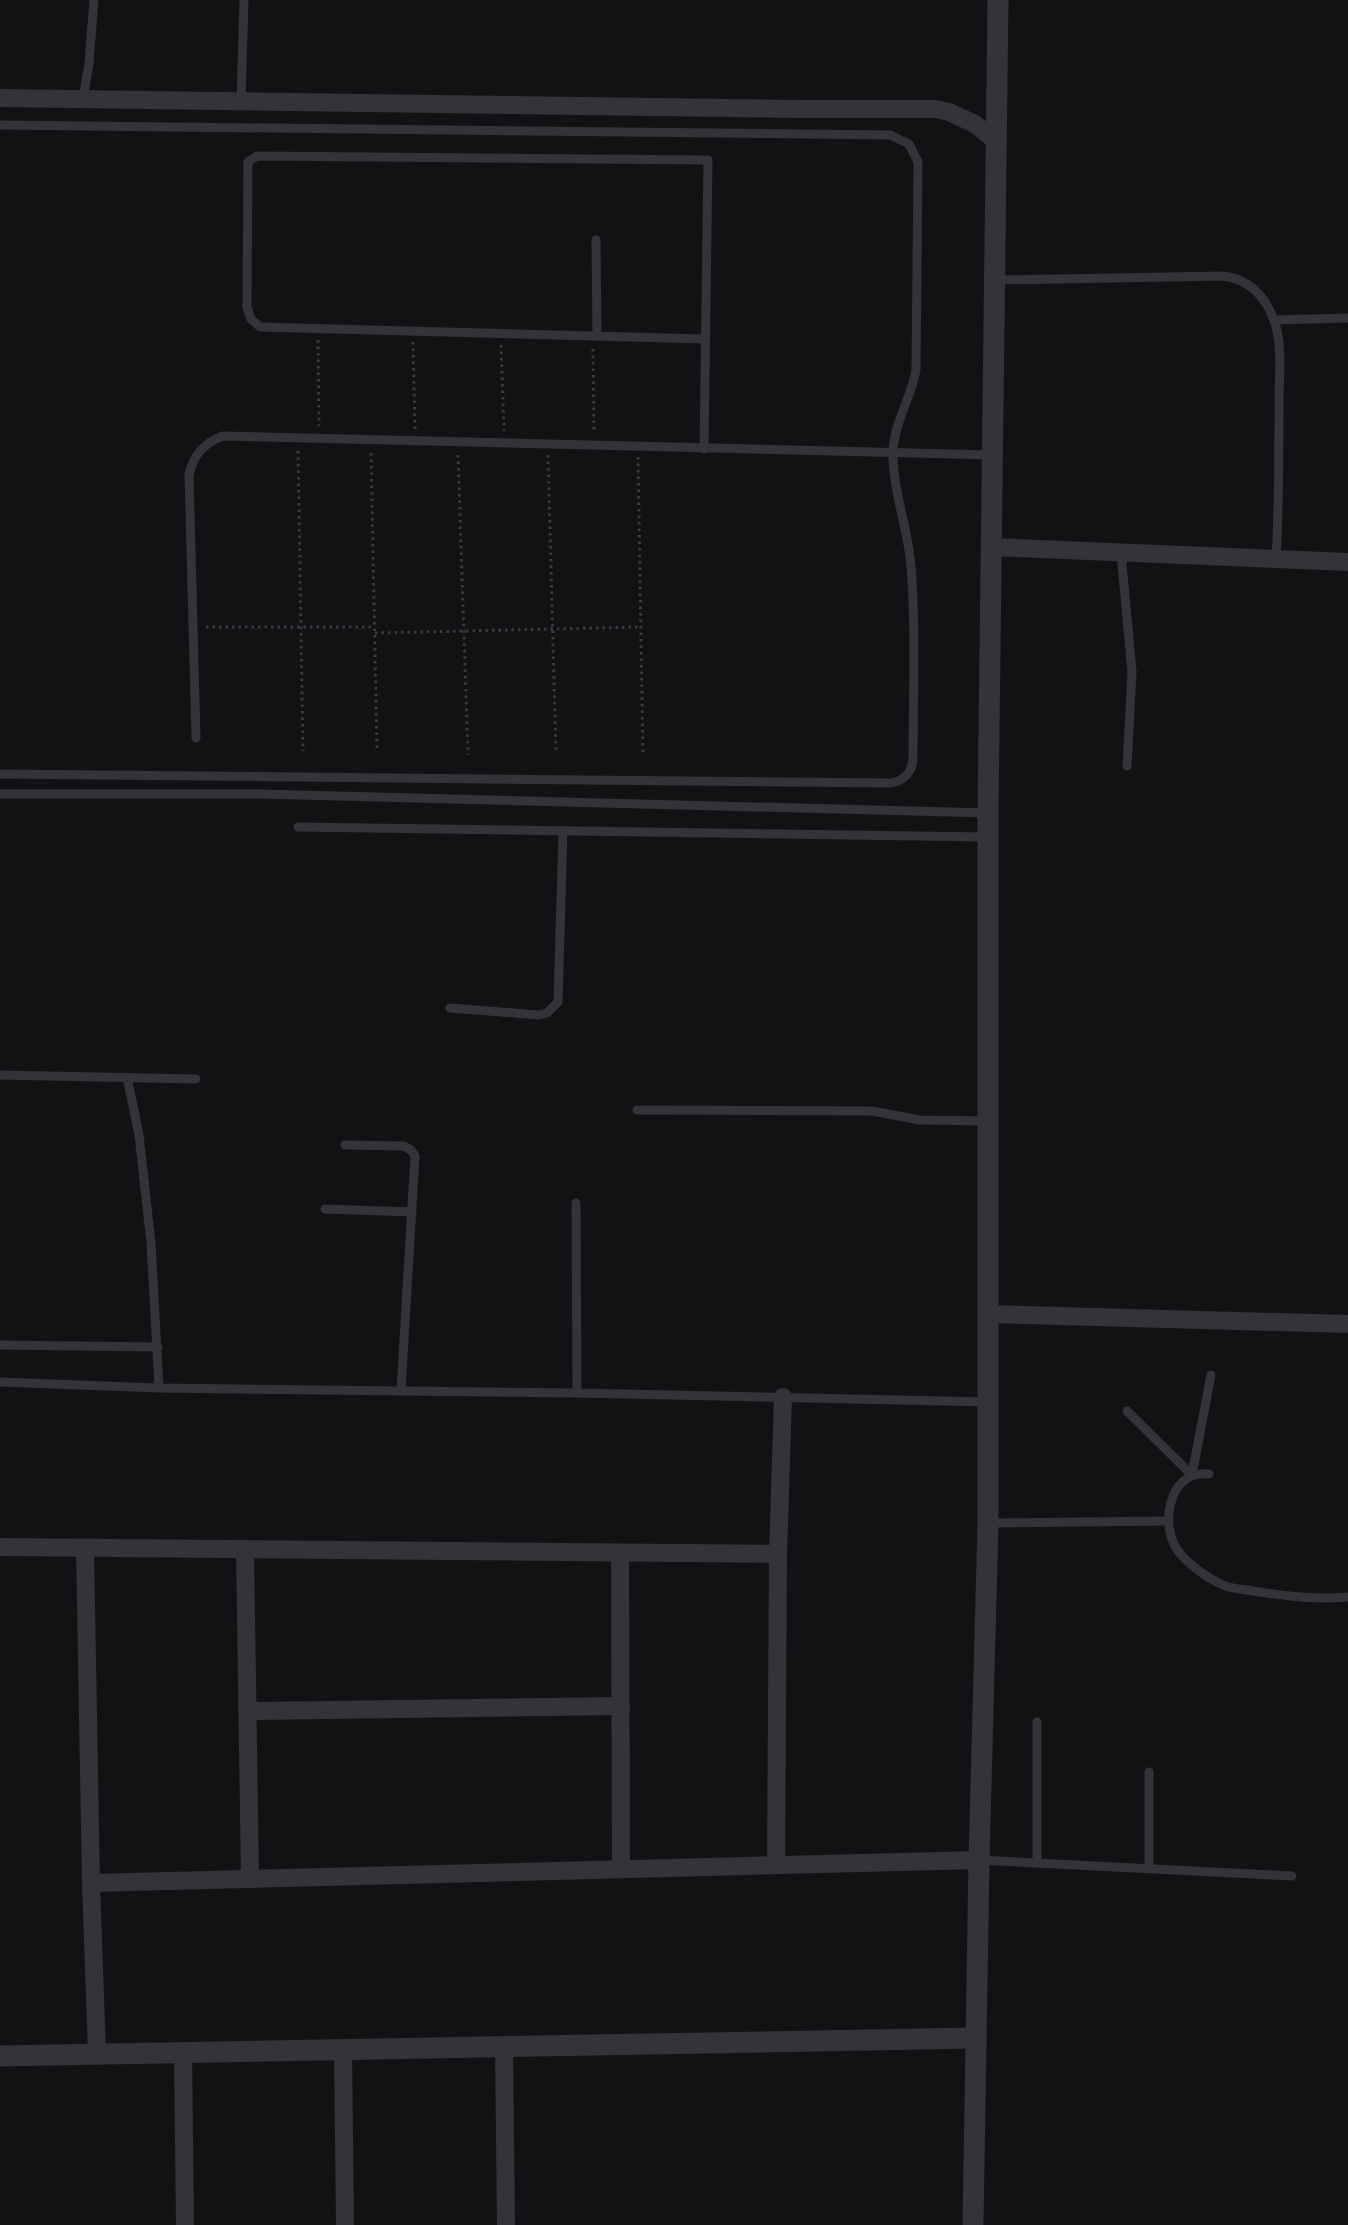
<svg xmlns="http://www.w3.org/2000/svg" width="1348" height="2225" viewBox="0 0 1348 2225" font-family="'Work Sans',sans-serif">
	<rect width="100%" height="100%" fill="#121214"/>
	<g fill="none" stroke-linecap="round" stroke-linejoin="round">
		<g stroke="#3a3a40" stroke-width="3" stroke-dasharray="2.5 4" stroke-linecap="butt">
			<polyline points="318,340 319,426"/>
			<polyline points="413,342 415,429"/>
			<polyline points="501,345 504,431"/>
			<polyline points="593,349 594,433"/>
			<polyline points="298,451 303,751"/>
			<polyline points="371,453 377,752"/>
			<polyline points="458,455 468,755"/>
			<polyline points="548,455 556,753"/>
			<polyline points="638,457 643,756"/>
			<polyline points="206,627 375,627"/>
			<polyline points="375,633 641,627"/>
		</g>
		<g stroke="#333439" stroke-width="9">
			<polyline points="83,99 89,63 94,0"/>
			<polyline points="241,101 244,0"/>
			<path d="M0 125 890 135 909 144 918 162 916 370C911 399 893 424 893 454 893 492 908 528 911 566 916 630 913 696 913 760 911 774 904 781 890 783L0 774"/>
			<polyline points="596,240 597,336"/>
			<path d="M995 280 1223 276C1249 279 1265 296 1274 320 1283 346 1279 376 1279 403 1279 455 1279 507 1276 559"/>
			<polyline points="1274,320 1348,318"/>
			<polyline points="704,449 708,160 257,156 248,162 247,307 251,319 260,327 705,339"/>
			<polyline points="1121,553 1132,672 1127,766"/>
			<path d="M196 738 189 475C193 455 204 443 223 436L993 455"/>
			<polyline points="0,794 261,794 988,813"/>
			<polyline points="298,827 987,837"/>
			<polyline points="450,1008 539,1015 547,1013 558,1002 563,831"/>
			<polyline points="0,1075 196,1079"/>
			<polyline points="127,1077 139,1135 151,1243 159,1388"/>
			<polyline points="637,1110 872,1111 920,1120 988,1121"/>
			<polyline points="345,1145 404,1146 411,1150 415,1156 401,1390"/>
			<polyline points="576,1203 577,1393"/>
			<polyline points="325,1209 412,1212"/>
			<polyline points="0,1345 158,1347"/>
			<polyline points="0,1382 159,1388 577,1393 989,1402"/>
			<polyline points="1127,1411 1192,1475"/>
			<path d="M1209 1474C1172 1470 1161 1516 1174 1544 1181 1560 1207 1578 1223 1585 1232 1589 1243 1589 1253 1591 1285 1596 1316 1600 1348 1597"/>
			<polyline points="1192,1475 1211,1375"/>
			<polyline points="989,1523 1168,1521"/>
			<polyline points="1037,1722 1037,1862"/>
			<polyline points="979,1860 1292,1876"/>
			<polyline points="1149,1868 1149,1772"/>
		</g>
		<g stroke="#333439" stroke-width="18">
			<polyline points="0,98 802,109 936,109 949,112 975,124 997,142"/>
			<polyline points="992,547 1348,562"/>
			<polyline points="989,1314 1348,1324"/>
			<polyline points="0,1547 778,1554"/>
			<polyline points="85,1548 91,1883 97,2054"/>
			<polyline points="245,1549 250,1879"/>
			<polyline points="620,1553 621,1869"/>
			<polyline points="247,1711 621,1706"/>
			<polyline points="776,1865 778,1554 783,1397"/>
			<polyline points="91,1883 979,1860"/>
			<polyline points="504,2047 506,2225"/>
			<polyline points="343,2050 345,2225"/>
			<polyline points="183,2052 185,2225"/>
		</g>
		<g stroke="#333439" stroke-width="21">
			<polyline points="0,2056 975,2038"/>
			<polyline points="973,2225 979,1860 988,1523 988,813 998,0"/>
		</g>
	</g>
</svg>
